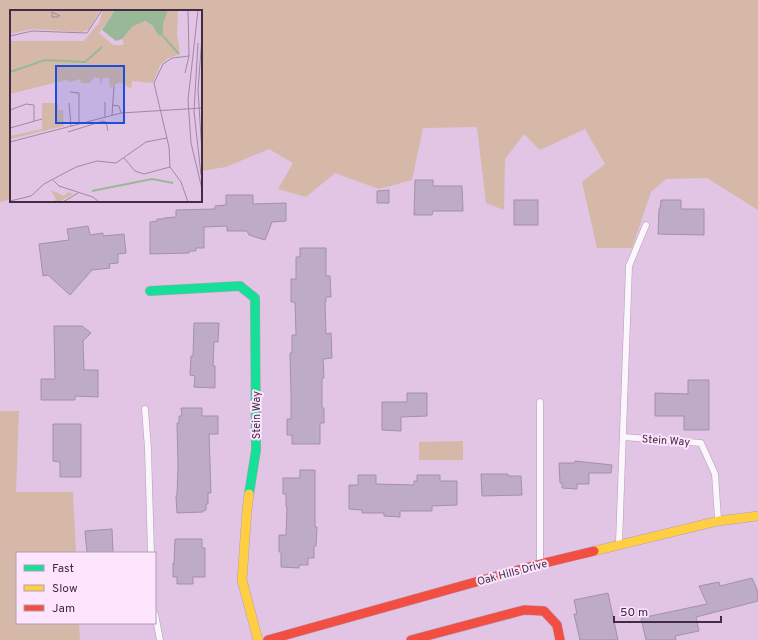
<svg xmlns="http://www.w3.org/2000/svg" width="758" height="640" viewBox="0 0 758 640" font-family="Overpass,sans-serif">
	<rect width="100%" height="100%" fill="#e2c4e5"/>
	<g fill="#d5b8a8">
		<polygon points="0,0 758,0 758,210 707,178 666,179 651,192 632,248 597,248 582,182 605,164 585,129 540,150 524,134 505,159 504,210 486,203 477,127 423,128 412,180 379,189 335,173 306,197 278,189 293,163 269,149 226,167 201,171 201,11 11,11 11,199 0,202"/>
		<polygon points="0,411 19,411 16,492 73,492 76,553 17,553 17,623 79,623 80,640 0,640"/>
		<polygon points="463,441 463,460 419,460 419,442"/>
	</g>
	<g fill="#beabc7" stroke="#a390ab">
		<polygon points="415,180 433,180 433,186 462,186 463,211 433,211 432,215 414,215"/>
		<polygon points="389,190 389,203 377,203 377,191"/>
		<polygon points="226,195 253,195 253,204 286,203 286,221 272,222 265,240 249,235 247,231 227,231 227,226 204,227 204,248 196,248 196,251 189,251 189,253 150,254 150,222 157,221 157,219 164,219 164,218 176,217 176,210 215,209 215,206 226,205"/>
		<rect x="514" y="200" width="24" height="25"/>
		<polygon points="661,200 681,200 681,209 704,209 704,235 658,234 659,209 660,209"/>
		<polygon points="88,226 90,235 103,233 103,236 124,234 126,253 118,254 118,263 109,264 110,268 92,270 70,295 48,275 43,276 39,244 69,240 67,229"/>
		<polygon points="300,248 326,248 326,276 330,276 331,297 326,297 326,302 325,302 326,334 331,333 332,358 323,359 324,378 322,378 322,408 324,408 324,423 320,423 320,444 292,444 292,435 287,435 287,419 291,419 291,394 290,353 292,353 292,335 296,335 295,302 291,302 291,279 296,279 296,257 300,257"/>
		<polygon points="194,323 219,323 218,342 214,342 213,366 215,366 215,388 194,387 195,376 190,375 191,356 193,356"/>
		<polygon points="54,326 82,326 91,333 83,341 84,370 98,370 98,397 75,396 75,400 41,400 41,379 55,379"/>
		<polygon points="688,380 709,380 709,430 684,430 684,416 655,416 655,393 688,394"/>
		<polygon points="407,393 427,393 427,416 401,417 401,431 382,430 382,402 407,402"/>
		<polygon points="181,408 202,408 202,416 218,416 218,434 209,434 211,493 208,493 208,504 206,504 206,510 203,511 203,512 177,513 176,496 177,494 178,467 177,423 179,423 179,416 182,416"/>
		<polygon points="53,424 81,424 81,477 60,477 60,462 53,461"/>
		<polygon points="575,461 612,465 611,473 589,473 589,484 577,484 577,489 562,488 562,483 560,483 559,463 574,463"/>
		<polygon points="300,470 315,470 315,527 317,527 316,546 314,546 314,558 308,558 308,565 299,565 299,568 281,567 281,552 279,552 279,535 286,535 287,507 286,507 286,494 283,494 283,478 300,478"/>
		<polygon points="481,474 508,474 508,476 521,476 522,495 482,496"/>
		<polygon points="358,475 376,475 376,484 414,485 414,481 417,481 417,475 440,475 440,481 457,481 457,505 432,506 432,511 400,511 400,517 384,516 384,513 362,513 362,510 349,509 349,485 358,485"/>
		<polygon points="112,529 113,553 87,553 85,531"/>
		<polygon points="175,539 202,539 202,548 205,548 205,577 193,577 193,584 177,584 177,577 173,577 173,563 174,564"/>
		<polygon points="752,578 757,589 758,601 696,617 699,631 675,636 676,640 646,640 641,618 707,604 699,586 719,582 720,586"/>
		<polygon points="608,593 618,640 580,640 574,614 577,614 574,600"/>
	</g>
	<g fill="none" stroke-linecap="round" stroke-linejoin="round">
		<defs>
			<g id="lane">
				<polyline points="145,409 148,449 151,553"/>
				<polyline points="623,437 701,443 715,474 718,519"/>
				<polyline points="619,543 629,266 646,225"/>
				<polyline points="540,563 540,402"/>
				<polyline points="155,614 160,640"/>
			</g>
			<polyline id="fast" points="150,291 240,286 255,298 256,450 249,494"/>
			<g id="slow">
				<polyline points="249,494 247,510 242,580 258,640"/>
				<polyline points="594,551 718,521 758,516"/>
			</g>
			<g id="jam">
				<polyline points="268,640 540,564 594,551"/>
				<polyline points="411,640 524,610 544,611 557,625 560,640"/>
			</g>
		</defs>
		<use href="#lane" stroke="#b49db7" stroke-width="7"/>
		<use href="#fast" stroke="#b49db7" stroke-width="10"/>
		<use href="#slow" stroke="#b49db7" stroke-width="10"/>
		<use href="#jam" stroke="#b49db7" stroke-width="10"/>
		<use href="#lane" stroke="#fbf6fb" stroke-width="6"/>
		<use href="#fast" stroke="#16e098" stroke-width="9"/>
		<use href="#slow" stroke="#ffcf43" stroke-width="9"/>
		<use href="#jam" stroke="#f24e42" stroke-width="9"/>
	</g>
	<g text-anchor="middle" stroke-width="4" stroke-linejoin="round" paint-order="stroke">
		<g font-size="11" fill="#422c44" stroke="#fce5fd">
			<text transform="translate(256 415) rotate(-90)" y="4">Stein Way</text>
			<text transform="translate(666 440) rotate(4)" y="4">Stein Way</text>
			<text transform="translate(512 572) rotate(-15)" y="4">Oak Hills Drive</text>
		</g>
	</g>
	<g transform="translate(10 10)">
		<rect width="192" height="192" fill="#e2c4e5"/>
		<path d="M0 0H90L79 19 72 22 22 19 0 24ZM93 0H105L89 23 103 35H112L114 34 112 29 123 16 133 11 143 16 148 25 158 0H168L167 24 170 44 158 48 150 55 143 73 122 71 121 79 110 72 100 78 99 68H93L91 75 89 68 84 67 80 73H71L70 69 61 72 56 70 0 84V31H74L89 13ZM32 93H48V100H53L54 116 0 129V126L32 119ZM41 180 54 186 58 182 63 184 51 191 43 192 46 189Z" fill="#d5b8a8"/>
		<path d="M105 0H158L153 14V26L148 25 143 16 135 11 123 16 112 29 106 31 92 20Z" fill="#98b897"/>
		<path fill="none" stroke="#98b897" stroke-width="2" d="M153 26 169 44M0 62 35 50 75 52 92 37M82 181 142 169 163 173"/>
		<path fill="none" stroke="#a287a5" stroke-width="1" d="M188 0 178 90 181 133 192 179M49 7H42V2L50 6M0 26 22 21 77 23 92 0M192 27 188 80 192 143M188 33 184 101 191 165M175 63 179 46M60 82 69 83V113M59 93 61 116M102 95 109 96 111 103M0 100 16 94 24 95V111M102 105 104 76M95 107V92M0 118 32 109M58 122 93 111 96 112 98 121M0 132 111 103 192 98M114 148 125 161 134 164 160 157M43 170 49 176 83 187 89 192M0 191 21 186 34 174 66 157 87 151 106 153 136 132 157 128M53 192 68 183M178 192 171 172 160 157 159 137 144 73 153 54 162 48 179 46 178 0"/>
		<path fill="#1d4ed8" fill-opacity="0.15" stroke="#1d4ed8" stroke-width="2" d="M46 56H114V113H46Z"/>
		<rect width="192" height="192" fill="none" stroke="#422c44" stroke-width="2"/>
	</g>
	<rect x="16" y="552" width="140" height="72" fill="#fce5fd" stroke="#b29bb3"/>
	<rect x="24" y="565" width="20" height="6" fill="#16e098" stroke="#b29bb3"/>
	<text x="52" y="572" font-size="12" fill="#422c44">Fast</text>
	<rect x="24" y="585" width="20" height="6" fill="#ffcf43" stroke="#b29bb3"/>
	<text x="52" y="592" font-size="12" fill="#422c44">Slow</text>
	<rect x="24" y="605" width="20" height="6" fill="#f24e42" stroke="#b29bb3"/>
	<text x="52" y="612" font-size="12" fill="#422c44">Jam</text>
	<path d="M614 616v6h107v-6" fill="none" stroke="#422c44" stroke-width="2"/>
	<text x="620" y="616" font-size="12" fill="#422c44" stroke="#fce5fd" stroke-width="3" paint-order="stroke">50 m</text>
</svg>
